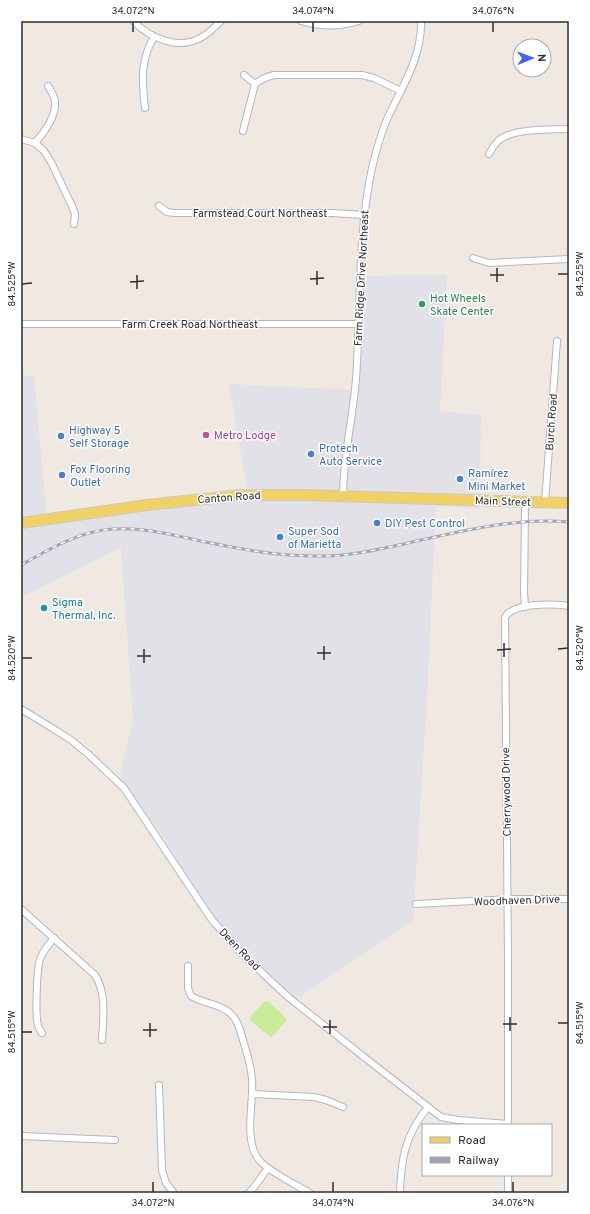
<svg xmlns="http://www.w3.org/2000/svg" width="590" height="1214" viewBox="0 0 590 1214" font-family="Overpass,sans-serif">
	<rect width="100%" height="100%" fill="#efe9e1"/>
	<polygon fill="#e3e1e8" points="407,275 447,275 440,411 481,415 480,509 436,506 427,697 413,920 291,1003 215,922 160,831 119,778 133,721 121,548 21,598 21,375 34,376 47,520 248,494 229,384 357,390 360,371 361,276"/>
	<polygon fill="#c9ec9a" points="265,1001 268,1001 286,1018 286,1021 272,1037 270,1037 251,1021 250,1017"/>
	<g fill="none" stroke-linecap="round" stroke-linejoin="round">
		<defs>
			<g id="minor">
				<path d="M133 21C150 38 179 51 202 37 209 33 215 27 221 21"/>
				<path d="M301 21C320 27 340 27 359 21"/>
				<polyline points="244,75 255,84"/>
				<path d="M145 108C142 82 140 60 154 37"/>
				<path d="M243 131 255 84C261 79 266 77 274 75H362L374 78 401 91"/>
				<polyline points="21,139 35,143 44,151 51,162 72,206 75,214 74,224"/>
				<path d="M35 143C44 133 57 115 55 101 54 95 51 91 48 86"/>
				<path d="M489 154C491 150 494 145 498 141 512 128 550 130 569 129"/>
				<polyline points="159,206 167,212 174,213 332,213 364,215"/>
				<polyline points="473,258 489,263 569,259"/>
				<polyline points="21,324 359,324"/>
				<path d="M343 496C343 457 353 418 356 379 361 309 357 237 372 168 376 151 381 133 388 117 403 85 422 57 421 21"/>
				<polyline points="545,502 557,341"/>
				<polyline points="525,607 524,592 525,511 526,501"/>
				<polyline points="21,709 49,726 71,740 88,754 124,788 212,920 242,954 288,997 373,1064 441,1117 458,1120 508,1124"/>
				<polyline points="416,904 511,899 569,899"/>
				<path d="M21 909 95 975C107 994 103 1018 102 1040"/>
				<path d="M188 966V988L191 996C204 1004 222 1004 232 1015 239 1022 240 1031 243 1040 247 1053 251 1065 252 1079 254 1102 243 1140 259 1160 268 1171 296 1185 310 1193"/>
				<path d="M42 1033C40 1030 38 1027 38 1025 35 1016 37 968 40 959 43 951 49 944 54 938"/>
				<polyline points="159,1085 162,1170 166,1183 174,1193"/>
				<polyline points="253,1094 314,1097 326,1100 343,1107"/>
				<path d="M508 1125V957L505 618C511 602 554 604 569 606"/>
				<polyline points="21,1136 115,1140"/>
				<polyline points="508,1175 508,1193"/>
				<polyline points="249,1193 255,1186 268,1168"/>
				<path d="M400 1193C401 1159 405 1135 428 1107"/>
			</g>
			<polyline id="primary" points="21,523 147,505 242,495 303,495 569,503"/>
		</defs>
		<use href="#minor" stroke="#b4b7c1" stroke-width="8"/>
		<use href="#primary" stroke="#c9c9c9" stroke-width="12"/>
		<use href="#minor" stroke="#fff" stroke-width="6"/>
		<use href="#primary" stroke="#f2d163" stroke-width="10"/>
		<defs>
			<path id="rail" d="M21 565C50 549 79 531 113 529 141 527 169 534 196 540 240 549 280 557 325 556 350 556 375 550 399 545 455 533 512 517 569 522"/>
		</defs>
		<use href="#rail" stroke="#a3a6b8" stroke-width="3"/>
		<use href="#rail" stroke="#fff" stroke-width="1.5" stroke-dasharray="4.5" stroke-linecap="butt"/>
	</g>
	<path fill="none" stroke="#2e2e2e" stroke-width="1.5" d="M133 22V32M313 22V32M493 22V32M497 268V282M317 271V285M558 274H568M137 275V289M490 275H504M310 279 324 278M130 282 144 281M22 284 32 283M504 643V657M324 646V660M144 649V663M558 649 568 648M497 650 511 649M317 653H331M137 656H151M22 658H32M510 1017V1031M330 1020V1034M150 1023V1037M558 1023H568M503 1024H517M323 1027H337M143 1030H157M22 1032H32M153 1182V1192M333 1182V1192M513 1182V1192"/>
	<circle fill="#2e9e5b" stroke="#fff" stroke-width="1.5" cx="422" cy="304" r="4"/>
	<circle fill="#d1479c" stroke="#fff" stroke-width="1.5" cx="206" cy="435" r="4"/>
	<g fill="#3f7fe0" stroke="#fff" stroke-width="1.5">
		<circle cx="61" cy="436" r="4"/>
		<circle cx="311" cy="454" r="4"/>
		<circle cx="62" cy="475" r="4"/>
		<circle cx="460" cy="479" r="4"/>
		<circle cx="377" cy="523" r="4"/>
		<circle cx="280" cy="537" r="4"/>
	</g>
	<circle fill="#0f9aa8" stroke="#fff" stroke-width="1.5" cx="44" cy="608" r="4"/>
	<g text-anchor="middle" stroke-width="3" stroke-linejoin="round" paint-order="stroke">
		<g font-size="11" fill="#2e2e2e" stroke="#fff">
			<text x="260" y="217">Farmstead Court Northeast</text>
			<text transform="translate(361 278) rotate(-87)" y="4">Farm Ridge Drive Northeast</text>
			<text x="190" y="328">Farm Creek Road Northeast</text>
			<text transform="translate(551 422) rotate(-86)" y="4">Burch Road</text>
			<text transform="translate(229 497) rotate(-4)" y="4">Canton Road</text>
			<text transform="translate(503 501) rotate(2)" y="4">Main Street</text>
			<text transform="translate(506 792) rotate(-91)" y="4">Cherrywood Drive</text>
			<text transform="translate(517 900) rotate(-2)" y="4">Woodhaven Drive</text>
			<text transform="translate(240 949) rotate(46)" y="4">Deen Road</text>
		</g>
		<g font-size="11" fill="#27864d" stroke="#fff" text-anchor="start">
			<text x="430" y="302">Hot Wheels<tspan x="430" dy="13">Skate Center</tspan></text>
		</g>
		<g font-size="11" fill="#366cbe" stroke="#fff" text-anchor="start">
			<text x="69" y="434">Highway 5<tspan x="69" dy="13">Self Storage</tspan></text>
			<text x="319" y="452">Protech<tspan x="319" dy="13">Auto Service</tspan></text>
			<text x="70" y="473">Fox Flooring<tspan x="70" dy="13">Outlet</tspan></text>
			<text x="468" y="477">Ramírez<tspan x="468" dy="13">Mini Market</tspan></text>
			<text x="385" y="527">DIY Pest Control</text>
			<text x="288" y="535">Super Sod<tspan x="288" dy="13">of Marietta</tspan></text>
		</g>
		<g font-size="11" fill="#b23c85" stroke="#fff" text-anchor="start">
			<text x="214" y="439">Metro Lodge</text>
		</g>
		<g font-size="11" fill="#0d838f" stroke="#fff" text-anchor="start">
			<text x="52" y="606">Sigma<tspan x="52" dy="13">Thermal, Inc.</tspan></text>
		</g>
	</g>
	<rect width="590" height="1214" fill="none" stroke="#ffffff" stroke-width="44"/>
	<rect x="422" y="1124" width="130" height="52" fill="#ffffff" stroke="#ababab"/>
	<rect x="430" y="1137" width="20" height="6" fill="#f2d163" stroke="#ababab"/>
	<text x="458" y="1144" font-size="12" fill="#2e2e2e">Road</text>
	<rect x="430" y="1157" width="20" height="6" fill="#a3a6b8" stroke="#ababab"/>
	<text x="458" y="1164" font-size="12" fill="#2e2e2e">Railway</text>
	<g transform="translate(532 58) rotate(89)"><circle r="19" fill="#ffffff" stroke="#ababab"/>
	<path d="M0-3L7 15L0 10L-7 15Z" fill="#4264fb"/>
	<text y="-6" font-size="11" font-weight="bold" text-anchor="middle" fill="#2e2e2e">N</text>
	</g>
	<rect x="22" y="22" width="546" height="1170" fill="none" stroke="#2e2e2e" stroke-width="1.5"/>
	<g font-size="10" text-anchor="middle" fill="#2e2e2e">
		<text x="133" y="14">34.072°N</text>
		<text x="313" y="14">34.074°N</text>
		<text x="493" y="14">34.076°N</text>
		<text transform="translate(579 274) rotate(-90)" y="4">84.525°W</text>
		<text transform="translate(11 284) rotate(-90)" y="4">84.525°W</text>
		<text transform="translate(579 648) rotate(-90)" y="4">84.520°W</text>
		<text transform="translate(11 658) rotate(-90)" y="4">84.520°W</text>
		<text transform="translate(579 1023) rotate(-90)" y="4">84.515°W</text>
		<text transform="translate(11 1032) rotate(-90)" y="4">84.515°W</text>
		<text x="153" y="1206">34.072°N</text>
		<text x="333" y="1206">34.074°N</text>
		<text x="513" y="1206">34.076°N</text>
	</g>
</svg>
